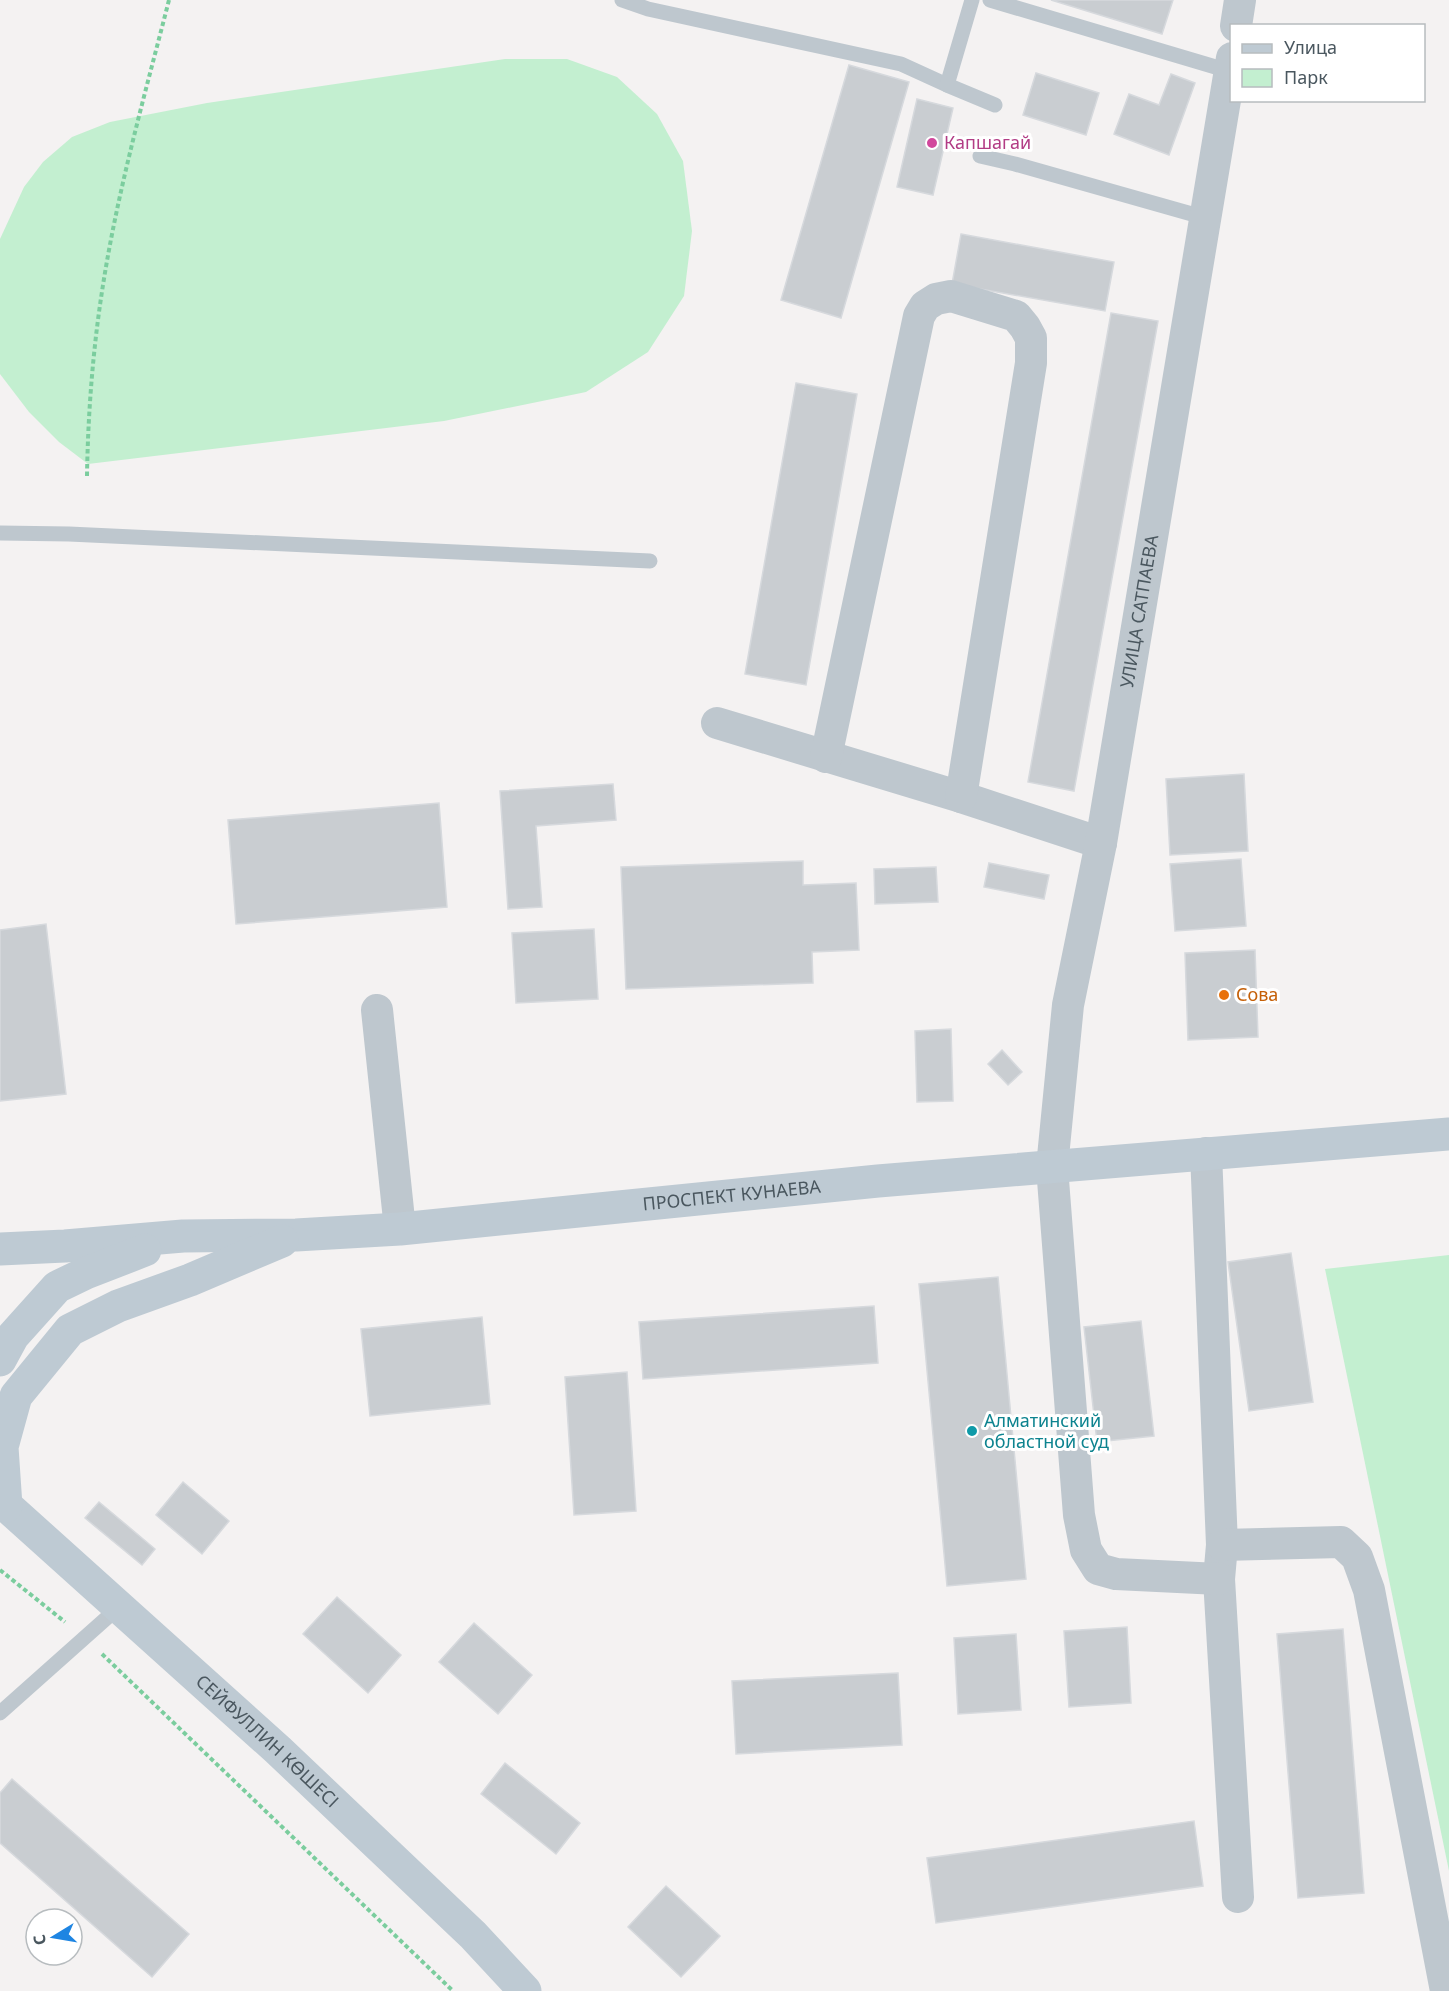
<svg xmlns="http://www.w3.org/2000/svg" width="1449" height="1991" viewBox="0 0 1449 1991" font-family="'Noto Sans',sans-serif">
	<rect width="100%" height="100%" fill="#f4f2f2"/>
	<g fill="#c3efd0">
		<polygon points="505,59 567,59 617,77 657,114 683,161 692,231 684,296 648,352 586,392 444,421 88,464 59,442 29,412 0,374 0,239 24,187 43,162 72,137 110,122 207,103"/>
		<polygon points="1449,1255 1449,1871 1325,1269"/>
	</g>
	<g fill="#c9cdd1" stroke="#d6d9dd" stroke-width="1.5">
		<polygon points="1051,0 1173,0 1162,34"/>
		<polygon points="849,65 909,82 841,318 781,300"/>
		<polygon points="1036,73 1099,93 1086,135 1023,115"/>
		<polygon points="1171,74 1195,83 1169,155 1114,134 1129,94 1159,105"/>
		<polygon points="917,99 953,108 933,195 897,187"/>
		<polygon points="961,234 1114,262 1105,311 952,284"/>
		<polygon points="1111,313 1158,321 1074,791 1028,782"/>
		<polygon points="796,383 857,394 806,685 745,674"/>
		<polygon points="1244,774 1248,851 1170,855 1166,779"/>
		<polygon points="613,784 616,820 536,826 542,907 508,909 500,791"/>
		<polygon points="439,803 447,907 236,924 228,820"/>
		<polygon points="1241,859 1246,926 1175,931 1170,864"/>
		<polygon points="803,861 803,885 856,883 859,950 812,952 813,983 626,989 621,867"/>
		<polygon points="989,863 1049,875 1044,899 984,887"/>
		<polygon points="936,867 938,902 875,904 874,869"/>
		<polygon points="46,924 66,1094 0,1101 0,930"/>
		<polygon points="594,929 598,999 516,1003 512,933"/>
		<polygon points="1255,950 1258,1037 1188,1040 1185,953"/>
		<polygon points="951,1029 953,1101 917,1102 915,1031"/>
		<polygon points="1002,1050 1022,1072 1008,1085 988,1064"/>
		<polygon points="1291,1253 1313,1402 1249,1411 1228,1262"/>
		<polygon points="998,1277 1026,1579 947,1586 919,1284"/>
		<polygon points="874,1306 878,1363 643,1379 639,1322"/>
		<polygon points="482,1317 490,1404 370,1416 361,1329"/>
		<polygon points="1141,1321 1154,1436 1097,1442 1084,1327"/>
		<polygon points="627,1372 636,1511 574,1515 565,1377"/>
		<polygon points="183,1482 229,1521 202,1554 156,1515"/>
		<polygon points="99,1502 155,1549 142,1565 85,1518"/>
		<polygon points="337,1597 401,1655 368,1693 303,1634"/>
		<polygon points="474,1623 532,1675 498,1714 439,1662"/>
		<polygon points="1127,1627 1131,1703 1069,1707 1064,1631"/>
		<polygon points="1343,1629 1364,1893 1298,1898 1277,1634"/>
		<polygon points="1016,1634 1021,1710 958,1714 954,1638"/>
		<polygon points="898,1673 902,1745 736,1754 732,1681"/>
		<polygon points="505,1763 580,1823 556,1854 481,1794"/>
		<polygon points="12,1779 189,1934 152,1977 0,1843 0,1793"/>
		<polygon points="1194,1821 1203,1886 936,1923 927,1858"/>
		<polygon points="666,1886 720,1936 681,1977 628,1927"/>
	</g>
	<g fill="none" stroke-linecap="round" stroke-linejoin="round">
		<g stroke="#7bcd9e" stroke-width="4" stroke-dasharray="4.5 3" stroke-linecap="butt">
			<path d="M87 476C88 412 93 348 103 285 118 189 145 94 169 0"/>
			<polyline points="0,1570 65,1622"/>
			<polyline points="102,1654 453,1991"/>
		</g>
		<g stroke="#bec7ce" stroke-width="15">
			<polyline points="622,0 648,9 901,64 947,85"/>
			<polyline points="972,0 947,85 995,105"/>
			<polyline points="990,0 1229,71"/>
			<polyline points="980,156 1015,164 1206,218"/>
			<polyline points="0,533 69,534 650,561"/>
			<polyline points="0,1713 119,1607"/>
		</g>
		<g stroke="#bec7ce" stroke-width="32">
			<polyline points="1236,26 1240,0"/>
			<polyline points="717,723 961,797 1101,843"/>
			<polyline points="826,757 919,316 925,306 936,299 951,296 1016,316 1025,327 1031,338 1031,363 961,797"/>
			<polyline points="377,1010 400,1229"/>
			<polyline points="1206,1153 1222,1545 1219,1579 1238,1897"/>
			<polyline points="1222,1545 1341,1542 1357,1557 1369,1590 1446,1991"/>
			<path id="s1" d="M1219 1579 1116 1574 1098 1569 1086 1550 1079 1515 1052 1167 1068 1005 1101 843 1232 58"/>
		</g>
		<g stroke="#becad3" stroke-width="33">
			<path id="s2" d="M0 1249 65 1246 183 1236 296 1235 400 1229 878 1181 1449 1134"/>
			<polyline points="0,1360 13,1336 57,1287 86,1273 145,1250"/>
			<path id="s3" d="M0 1500 278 1750 473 1935 525 1991"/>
			<polyline points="6,1506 2,1447 16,1396 70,1330 118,1306 190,1280 282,1241"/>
		</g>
	</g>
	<circle fill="#d1479c" stroke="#fff" stroke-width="2" cx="932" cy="143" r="6"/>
	<circle fill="#e8710a" stroke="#fff" stroke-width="2" cx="1224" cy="995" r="6"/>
	<circle fill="#0f9aa8" stroke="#fff" stroke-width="2" cx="972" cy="1431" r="6"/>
	<g text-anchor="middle" stroke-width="6" stroke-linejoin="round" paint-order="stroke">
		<g font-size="18" fill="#b23c85" stroke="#fff" text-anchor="start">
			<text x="944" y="149">Капшагай</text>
		</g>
		<g font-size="18" fill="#4a575f" stroke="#fff">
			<text dy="6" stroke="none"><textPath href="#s1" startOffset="1092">УЛИЦА САТПАЕВА</textPath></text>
			<text dy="6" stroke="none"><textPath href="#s2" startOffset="734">ПРОСПЕКТ КУНАЕВА</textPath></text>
			<text dy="6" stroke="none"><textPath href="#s3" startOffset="360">СЕЙФУЛЛИН КӨШЕСІ</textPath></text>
		</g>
		<g font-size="18" fill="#c56008" stroke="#fff" text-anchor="start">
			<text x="1236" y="1001">Сова</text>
		</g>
		<g font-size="18" fill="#0d838f" stroke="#fff" text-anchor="start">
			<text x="984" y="1427">Алматинский<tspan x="984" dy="21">областной суд</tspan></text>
		</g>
	</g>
	<rect x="1230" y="24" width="195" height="78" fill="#ffffff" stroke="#b7bcbf" stroke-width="1.5"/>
	<rect x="1242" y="44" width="30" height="9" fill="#becad3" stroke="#b7bcbf" stroke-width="1.5"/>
	<text x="1284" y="54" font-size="18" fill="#4a575f">Улица</text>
	<rect x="1242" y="69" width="30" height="18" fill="#c3efd0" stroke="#b7bcbf" stroke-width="1.5"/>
	<text x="1284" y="84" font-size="18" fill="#4a575f">Парк</text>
	<g transform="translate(54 1937) rotate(259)"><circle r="28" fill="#ffffff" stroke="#b7bcbf" stroke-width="1.5"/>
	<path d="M0-4.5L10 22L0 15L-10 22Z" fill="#1e85e2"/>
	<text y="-9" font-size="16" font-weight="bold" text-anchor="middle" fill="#4a575f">С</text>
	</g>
</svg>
